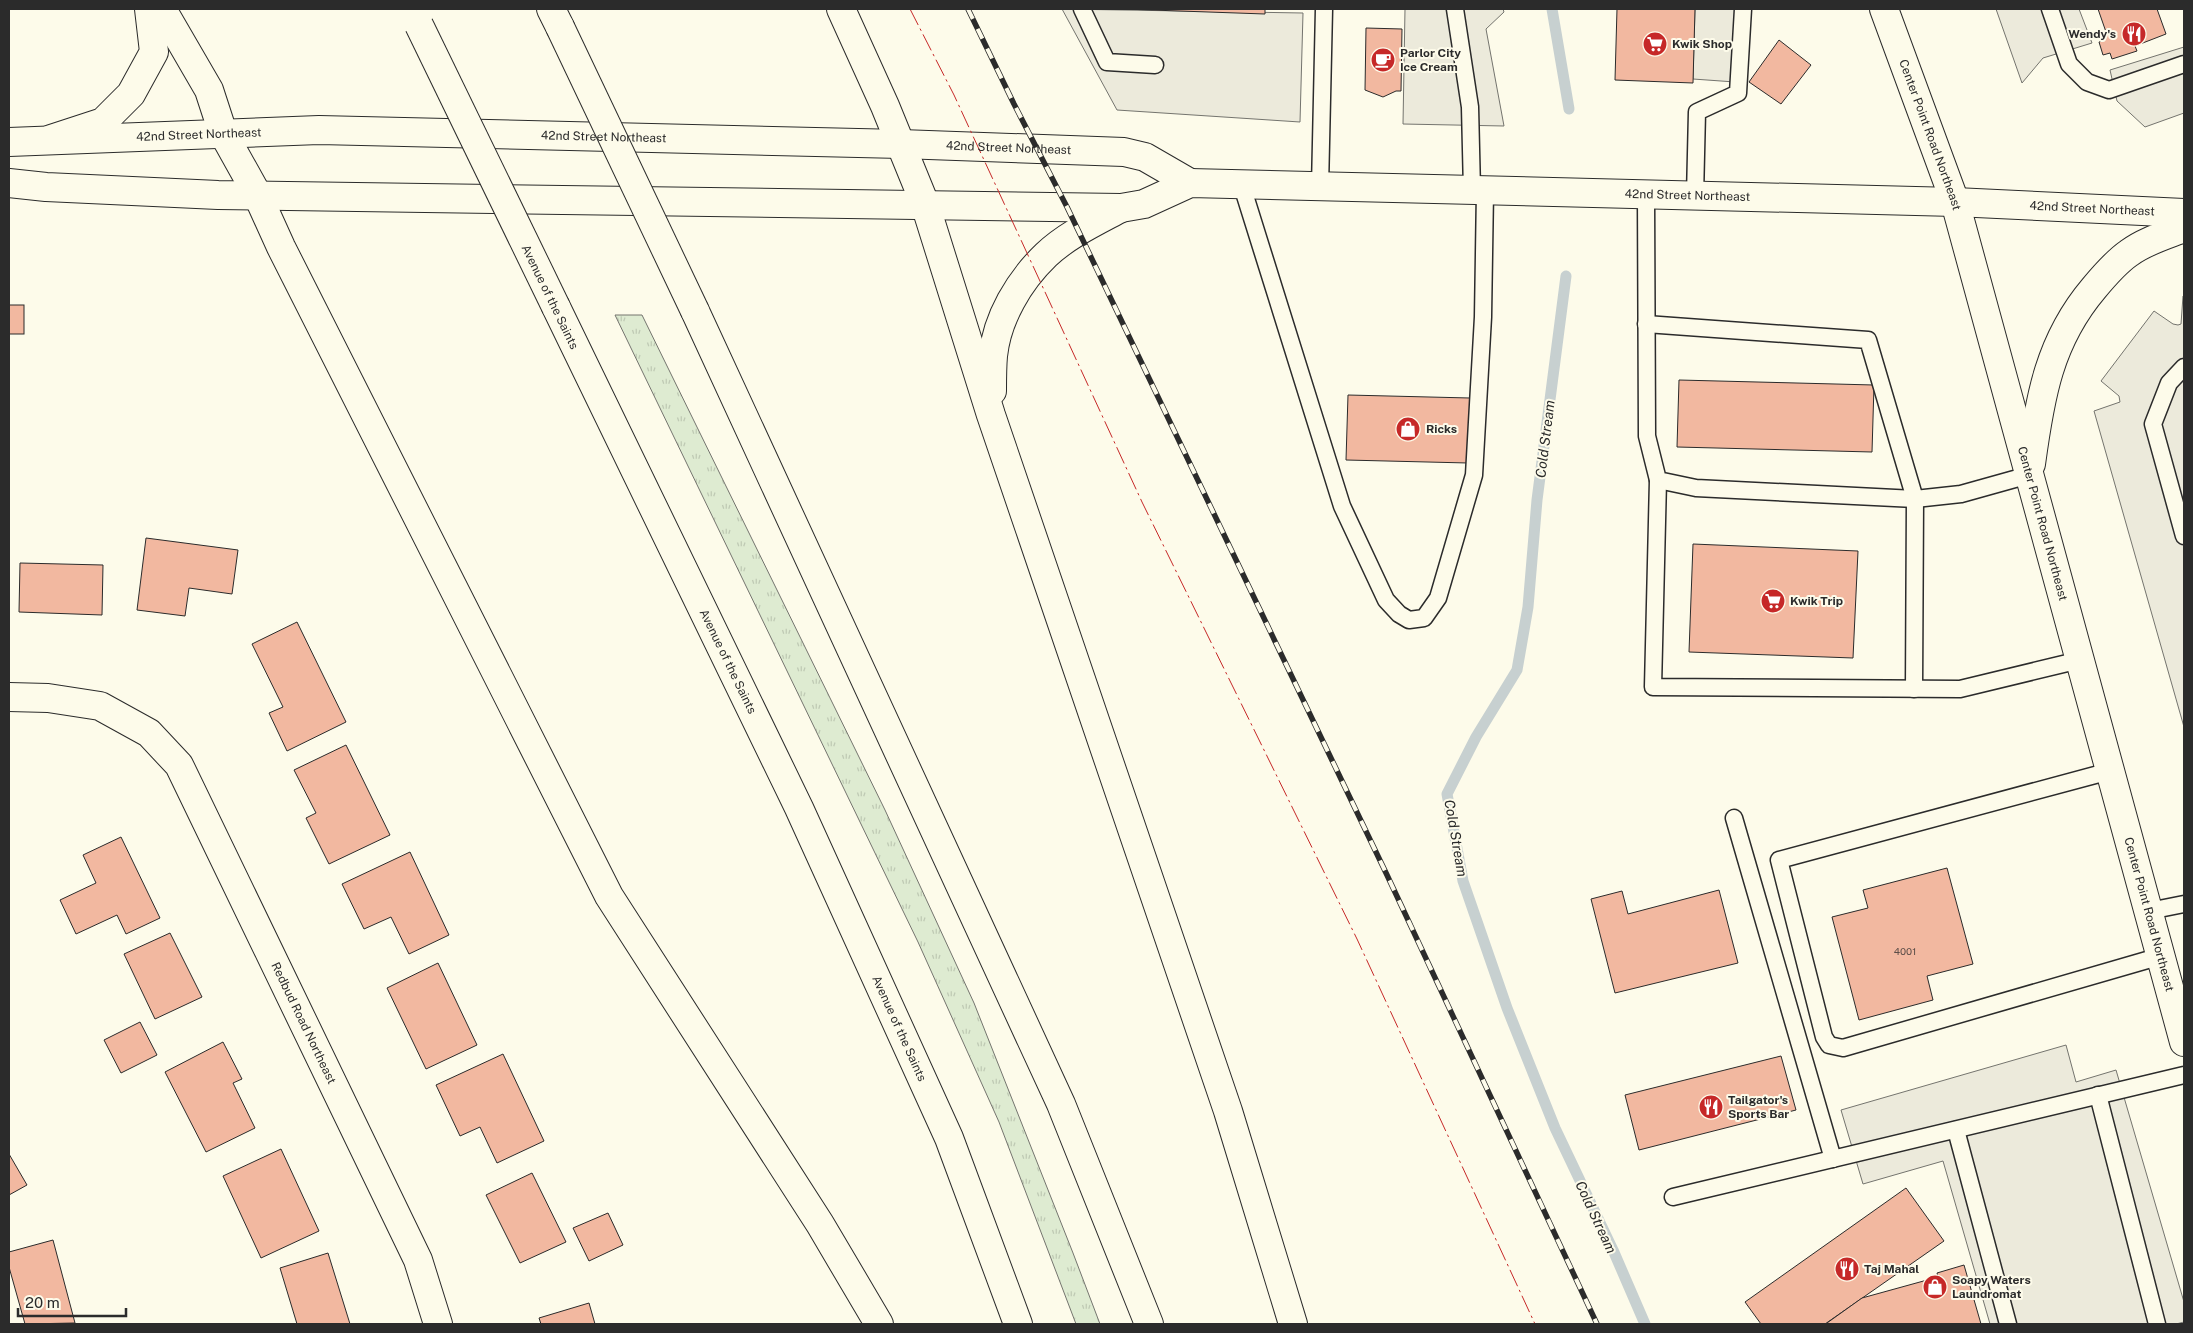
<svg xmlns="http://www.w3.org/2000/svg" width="2193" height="1333" viewBox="0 0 2193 1333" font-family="'Public Sans',sans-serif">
	<defs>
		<pattern id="grass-tufts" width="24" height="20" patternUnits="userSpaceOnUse" patternTransform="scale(1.25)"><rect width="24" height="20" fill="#deebd1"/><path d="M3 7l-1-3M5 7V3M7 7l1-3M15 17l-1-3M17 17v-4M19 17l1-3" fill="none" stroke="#bfcab4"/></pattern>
	</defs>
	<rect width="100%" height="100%" fill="#fdfbea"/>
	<polygon fill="url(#grass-tufts)" stroke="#74746e" points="615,315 642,315 885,810 974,1003 1073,1253 1100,1324 1076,1324 999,1122 918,942"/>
	<g fill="#eceadb" stroke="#74746e">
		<polygon points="1062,9 1303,13 1300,122 1117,110"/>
		<polygon points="1405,9 1503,9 1504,12 1486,29 1504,126 1403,124"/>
		<polygon points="1695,9 1737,9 1735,82 1693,79"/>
		<polygon points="1996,9 2079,9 2092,43 2043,58 2022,83"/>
		<polygon points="2184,47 2184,113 2145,127 2117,101 2110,70"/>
		<polygon points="2183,296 2184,296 2184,727 2094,411 2120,402 2119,396 2101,381 2154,311 2173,324 2178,325 2181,324"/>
		<polygon points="2066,1045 2076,1082 2116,1070 2184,1302 2184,1322 2176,1324 1990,1324 1943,1161 1863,1184 1841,1110"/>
	</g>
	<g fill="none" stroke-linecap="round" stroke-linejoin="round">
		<g stroke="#c7d0d0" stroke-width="11">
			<polyline points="1552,9 1569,109"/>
			<polyline points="1566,276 1537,500 1528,607 1517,670 1476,737 1447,794 1463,881 1507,1008 1555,1128 1613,1250 1645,1324"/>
		</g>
	</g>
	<g fill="#f2b8a0" stroke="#2b2b2b">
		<polygon points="1123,9 1265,9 1265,14"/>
		<polygon points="1617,9 1695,9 1693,83 1615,80"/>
		<polygon points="2098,9 2157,9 2166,34 2135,46 2137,51 2112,59 2110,53 2103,55 2099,42 2104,40 2102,33 2106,32"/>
		<polygon points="1366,28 1402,29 1401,91 1396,91 1383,97 1365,90"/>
		<polygon points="1779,40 1811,65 1781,104 1749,82"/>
		<rect x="9" y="305" width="15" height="29"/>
		<polygon points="1679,380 1874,385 1872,452 1677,447"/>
		<polygon points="1348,395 1470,398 1468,463 1346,460"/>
		<polygon points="146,538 238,550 232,594 189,588 185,616 137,610"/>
		<polygon points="1693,544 1858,551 1853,658 1689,652"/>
		<polygon points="20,563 103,565 102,615 19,612"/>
		<polygon points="297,622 346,722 287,751 269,713 283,707 252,644"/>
		<polygon points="346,745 390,835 329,864 306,818 316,813 294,770"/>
		<polygon points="121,837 160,918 126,934 117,915 76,934 60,900 96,883 83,855"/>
		<polygon points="410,852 449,935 409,954 391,917 364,929 342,884"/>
		<polygon points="1947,868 1973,964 1927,976 1933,1000 1859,1020 1832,917 1868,908 1863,890"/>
		<polygon points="1719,890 1738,963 1615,993 1591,899 1622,891 1628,914"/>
		<polygon points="170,933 202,997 155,1019 124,954"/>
		<polygon points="438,963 477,1045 426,1069 387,988"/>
		<polygon points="140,1022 157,1055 121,1073 104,1040"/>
		<polygon points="223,1042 242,1079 233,1083 255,1128 206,1152 165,1072"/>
		<polygon points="503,1054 544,1141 497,1163 480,1127 460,1136 436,1085"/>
		<polygon points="1781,1056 1796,1110 1639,1150 1625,1095"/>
		<polygon points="281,1149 319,1231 261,1258 223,1176"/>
		<polygon points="9,1154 27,1185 9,1195"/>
		<polygon points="532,1173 566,1242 520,1263 486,1195"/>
		<polygon points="1906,1188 1944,1241 1825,1324 1761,1324 1745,1302"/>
		<polygon points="608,1213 623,1245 589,1261 573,1228"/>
		<polygon points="53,1240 75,1323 25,1324 9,1267 9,1252"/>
		<polygon points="328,1253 350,1324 297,1324 280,1268"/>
		<polygon points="1964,1265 1981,1324 1828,1324 1827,1323 1862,1298 1938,1277 1937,1273"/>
		<polygon points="589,1303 595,1324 541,1324 539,1318"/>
	</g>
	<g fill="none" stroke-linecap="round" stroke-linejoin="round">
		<defs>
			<g id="lane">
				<polyline points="1082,9 1107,62 1155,65"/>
				<polyline points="1455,9 1470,107 1472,191"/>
				<polyline points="2050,9 2069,64 2087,82 2109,90 2184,64"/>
				<polyline points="1242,186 1342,506 1386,600 1399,614 1409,620 1424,618 1438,598 1474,475 1483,317 1485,191"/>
				<polyline points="1320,187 1324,9"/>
				<polyline points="1646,195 1647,436 1658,480 1696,488 1915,499 1961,494 2029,475"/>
				<polyline points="1695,196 1697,112 1738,93 1743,9"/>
				<polyline points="1646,324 1868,340 1915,499 1914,689"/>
				<polyline points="2184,367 2169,383 2153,424 2184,536"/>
				<polyline points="1658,480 1653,687 1960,689 2080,660"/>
				<polyline points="2110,771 1779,860 1824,1037 1829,1045 1843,1048 2161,956"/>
				<polyline points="1734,818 1833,1159"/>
				<polyline points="2149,911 2184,904"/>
				<polyline points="2098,1095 2157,1324"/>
				<polyline points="1956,1130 2008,1324"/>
				<polyline points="1673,1197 2184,1075"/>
			</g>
			<g id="street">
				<path id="s1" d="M9 697 48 698 100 706 149 733 179 765 418 1260 438 1324"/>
			</g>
			<g id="secondary">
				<path id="s2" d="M1884 9 1955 202 2184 1042"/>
				<path id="s3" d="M9 142 319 130 901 144 1124 152 1145 157 1190 183"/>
				<path id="s4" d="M9 183 46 187 218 195 1121 208 1144 204 1190 183 1955 202 2184 213"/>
				<path d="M2031 464C2040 397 2049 341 2094 288 2104 276 2116 262 2129 253 2145 241 2166 235 2184 228"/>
			</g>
			<g id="highway">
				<polyline points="162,9 209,90 223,133 257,194 281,247 609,896 820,1224 879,1324"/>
				<polyline points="551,9 560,27"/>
				<polyline points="841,9 885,106 925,204 991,415 1228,1111 1293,1324"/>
				<polyline points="51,139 103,122 131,94 154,52 149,9"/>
				<path id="s5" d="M556 307 799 808 949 1138 1018 1324"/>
				<polyline points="695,311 1061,1104 1149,1324"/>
				<path d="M992 391C992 379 992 367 993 356 997 318 1019 281 1046 255 1067 235 1095 222 1121 208"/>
			</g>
		</defs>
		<use href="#lane" stroke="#2b2b2b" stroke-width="19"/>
		<use href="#street" stroke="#2b2b2b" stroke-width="30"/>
		<use href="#secondary" stroke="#2b2b2b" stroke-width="30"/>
		<use href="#highway" stroke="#2b2b2b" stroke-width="30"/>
		<use href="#lane" stroke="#fdfbea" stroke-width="16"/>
		<use href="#street" stroke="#fdfbea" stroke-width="28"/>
		<use href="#secondary" stroke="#fdfbea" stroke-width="28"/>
		<use href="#highway" stroke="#fdfbea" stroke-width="28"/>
		<defs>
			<polyline id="rail" points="968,9 1014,104 1067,207 1387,875 1597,1324"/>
		</defs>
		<use href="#rail" stroke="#2b2b2b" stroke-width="5.5"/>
		<use href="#rail" stroke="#fdfbea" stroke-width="4" stroke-dasharray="11" stroke-linecap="butt"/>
		<defs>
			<g id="highway-bridge">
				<polyline points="419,25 556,307"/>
				<polyline points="560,27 695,311"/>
			</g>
		</defs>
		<use href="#highway-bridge" stroke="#2b2b2b" stroke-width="30" stroke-linecap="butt"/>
		<use href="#highway-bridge" stroke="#fdfbea" stroke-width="28"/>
		<polyline stroke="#c62828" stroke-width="1" stroke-dasharray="18 4 2.5 4" stroke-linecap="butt" points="910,9 954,95 1142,502 1357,939 1535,1324"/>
	</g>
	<defs>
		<symbol id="restaurant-disc" viewBox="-11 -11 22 22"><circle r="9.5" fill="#c62828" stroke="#fdfbea"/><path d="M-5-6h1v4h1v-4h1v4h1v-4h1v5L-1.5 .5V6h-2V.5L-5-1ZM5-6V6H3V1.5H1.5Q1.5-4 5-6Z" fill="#fff"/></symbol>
		<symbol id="supermarket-disc" viewBox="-11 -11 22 22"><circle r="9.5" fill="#c62828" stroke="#fdfbea"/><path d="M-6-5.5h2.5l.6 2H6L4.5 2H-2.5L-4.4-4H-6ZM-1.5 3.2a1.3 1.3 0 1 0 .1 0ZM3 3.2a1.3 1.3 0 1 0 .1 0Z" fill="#fff"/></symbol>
		<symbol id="cafe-disc" viewBox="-11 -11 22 22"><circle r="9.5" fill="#c62828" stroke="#fdfbea"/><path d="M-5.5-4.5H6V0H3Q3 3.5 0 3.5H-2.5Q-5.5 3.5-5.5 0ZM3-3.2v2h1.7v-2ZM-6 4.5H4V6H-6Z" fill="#fff"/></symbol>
		<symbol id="shop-disc" viewBox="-11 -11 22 22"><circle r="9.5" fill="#c62828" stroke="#fdfbea"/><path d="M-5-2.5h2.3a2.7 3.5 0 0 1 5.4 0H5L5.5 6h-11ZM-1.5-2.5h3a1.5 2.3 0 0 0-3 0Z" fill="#fff"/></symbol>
	</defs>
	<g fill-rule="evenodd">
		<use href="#restaurant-disc" x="2120" y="20" width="28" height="28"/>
		<use href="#supermarket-disc" x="1641" y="30" width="28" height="28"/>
		<use href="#cafe-disc" x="1369" y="46" width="28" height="28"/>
		<use href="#shop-disc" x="1394" y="415" width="28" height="28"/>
		<use href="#supermarket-disc" x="1759" y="587" width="28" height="28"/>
		<use href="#restaurant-disc" x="1697" y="1093" width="28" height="28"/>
		<use href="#restaurant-disc" x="1833" y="1255" width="28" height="28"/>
		<use href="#shop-disc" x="1921" y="1273" width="28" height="28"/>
	</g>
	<g text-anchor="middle" stroke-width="4" stroke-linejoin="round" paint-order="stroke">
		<g font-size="10" fill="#5d4e48">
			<text x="1905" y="955">4001</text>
		</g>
		<g font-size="12" font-weight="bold" fill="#2b2b2b" stroke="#fdfbea" text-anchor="start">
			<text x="2116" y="38" text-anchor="end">Wendy's</text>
			<text x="1672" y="48">Kwik Shop</text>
			<text x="1400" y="57">Parlor City<tspan x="1400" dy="14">Ice Cream</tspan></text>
			<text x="1426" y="433">Ricks</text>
			<text x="1790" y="605">Kwik Trip</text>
			<text x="1728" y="1104">Tailgator's<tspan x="1728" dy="14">Sports Bar</tspan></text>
			<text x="1864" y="1273">Taj Mahal</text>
			<text x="1952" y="1284">Soapy Waters<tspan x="1952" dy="14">Laundromat</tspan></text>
		</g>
		<g font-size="12" fill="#2b2b2b" stroke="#fdfbea">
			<text dy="4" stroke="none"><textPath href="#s3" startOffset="190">42nd Street Northeast</textPath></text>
			<text dy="4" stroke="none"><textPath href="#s2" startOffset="134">Center Point Road Northeast</textPath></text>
			<text dy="4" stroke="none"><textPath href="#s3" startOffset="595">42nd Street Northeast</textPath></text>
			<text dy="4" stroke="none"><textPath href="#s3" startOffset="1000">42nd Street Northeast</textPath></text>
			<text dy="4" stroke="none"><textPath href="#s4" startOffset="1684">42nd Street Northeast</textPath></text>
			<text dy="4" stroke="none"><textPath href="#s4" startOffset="2089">42nd Street Northeast</textPath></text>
			<text transform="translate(550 297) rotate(64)" y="4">Avenue of the Saints</text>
			<text dy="4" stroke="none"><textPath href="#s2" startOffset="539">Center Point Road Northeast</textPath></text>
			<text dy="4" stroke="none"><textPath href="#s5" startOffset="394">Avenue of the Saints</textPath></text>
			<text dy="4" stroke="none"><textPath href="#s2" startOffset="944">Center Point Road Northeast</textPath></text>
			<text dy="4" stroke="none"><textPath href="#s1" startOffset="478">Redbud Road Northeast</textPath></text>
			<text dy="4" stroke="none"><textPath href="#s5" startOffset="799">Avenue of the Saints</textPath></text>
		</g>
		<g font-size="14" font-style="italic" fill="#2b2b2b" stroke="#fdfbea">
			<text transform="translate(1545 439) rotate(-83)" y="5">Cold Stream</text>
			<text transform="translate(1456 838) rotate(80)" y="5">Cold Stream</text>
			<text transform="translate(1596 1217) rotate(65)" y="5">Cold Stream</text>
		</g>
	</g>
	<rect width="2193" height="1333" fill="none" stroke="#2b2b2b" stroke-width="20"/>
	<path d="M18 1308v8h108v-8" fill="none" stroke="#2b2b2b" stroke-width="2.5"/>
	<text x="25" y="1308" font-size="15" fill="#2b2b2b" stroke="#fdfbea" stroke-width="4" paint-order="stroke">20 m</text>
</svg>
